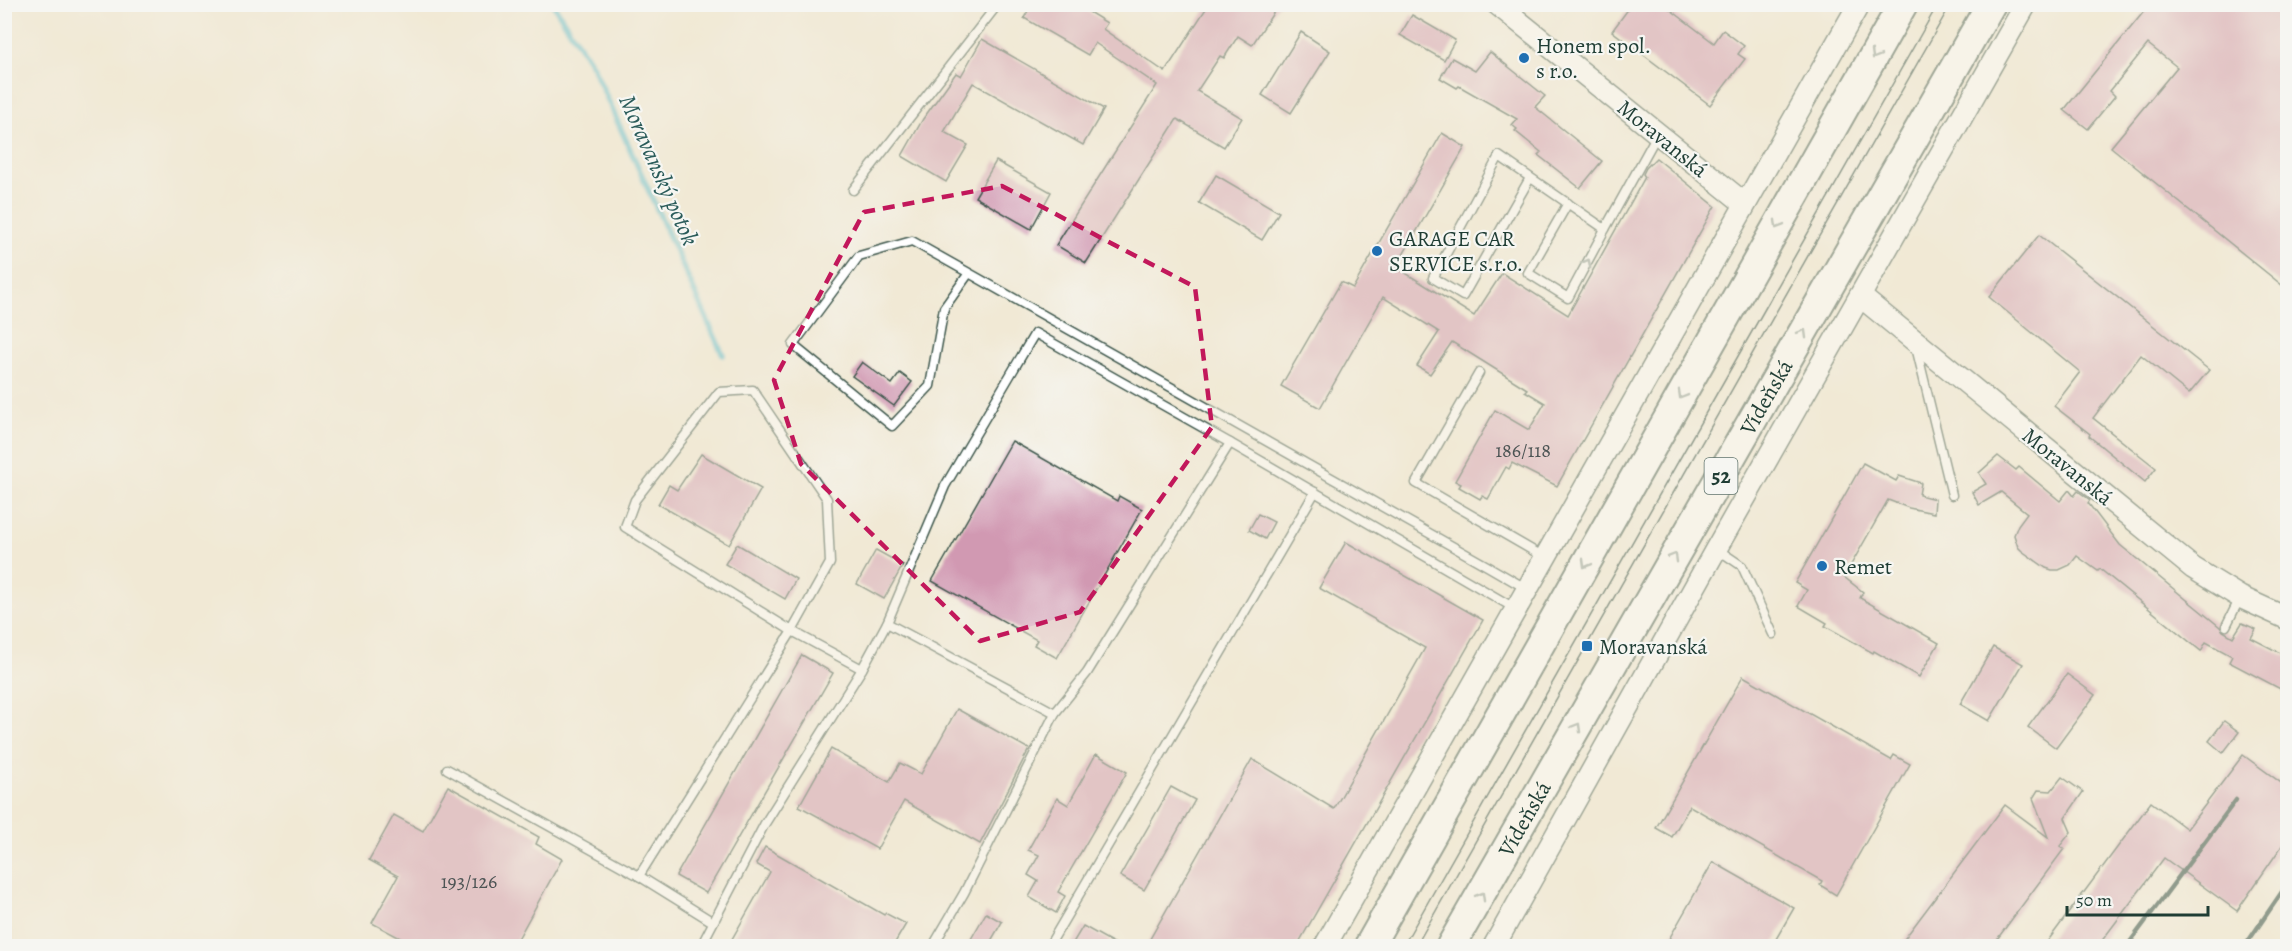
<svg xmlns="http://www.w3.org/2000/svg" width="2292" height="951" viewBox="0 0 2292 951" font-family="Alegreya,serif">
	<rect width="100%" height="100%" fill="#f6f6f2"/>
	<filter id="ink" filterUnits="userSpaceOnUse"><feTurbulence type="fractalNoise" baseFrequency=".0167" numOctaves="2"/><feDisplacementMap in="SourceGraphic" scale="12" xChannelSelector="R" yChannelSelector="G"/><feConvolveMatrix kernelMatrix="1 2 1 2 8 2 1 2 1" color-interpolation-filters="sRGB"/></filter>
	<filter id="wash" filterUnits="userSpaceOnUse"><feTurbulence type="fractalNoise" baseFrequency=".008" numOctaves="4" result="noise"/><feDisplacementMap in="SourceGraphic" scale="24" xChannelSelector="R" yChannelSelector="G"/><feGaussianBlur stdDeviation="1.35" result="paint"/><feColorMatrix in="noise" values="0 0 0 0 0 0 0 0 0 0 0 0 0 0 0 0 0 1.4 0 .05"/><feComposite in="paint" operator="in"/></filter>
	<g filter="url(#wash)">
		<rect width="100%" height="100%" fill="#f1e9d5"/>
		<g fill="none" stroke-linecap="round" stroke-linejoin="round">
			<polyline stroke="#50b9cd" stroke-width="6" points="553,4 593,67 723,355"/>
		</g>
		<g id="blocks">
			<g fill="#d199b2">
				<polygon points="1032,4 1076,4 1107,23 1103,29 1165,72 1209,4 1279,4 1252,45 1238,36 1224,58 1220,56 1197,91 1242,118 1224,147 1177,119 1086,263 1056,245 1157,85 1095,43 1088,55 1024,18"/>
				<polygon points="1632,4 1663,4 1714,43 1723,30 1744,46 1738,54 1745,59 1710,105 1612,31"/>
				<polygon points="2150,4 2288,4 2288,290 2111,147 2177,67 2148,44 2110,91 2115,96 2088,129 2064,110"/>
				<polygon points="1412,15 1455,40 1444,60 1400,35"/>
				<polygon points="1301,32 1330,51 1291,113 1262,95"/>
				<polygon points="982,39 1104,109 1083,145 973,83 944,132 968,145 946,182 902,156 923,119 956,73 961,76"/>
				<polygon points="1490,52 1545,96 1535,107 1602,161 1580,188 1538,155 1541,152 1515,131 1517,129 1512,125 1517,119 1459,86 1457,88 1440,78 1452,58 1475,71"/>
				<polygon points="1442,133 1465,147 1396,267 1474,316 1502,273 1568,315 1645,177 1643,174 1646,168 1656,158 1715,206 1557,486 1512,463 1509,469 1506,467 1488,499 1482,496 1480,499 1459,487 1461,484 1455,481 1495,410 1529,430 1545,403 1525,391 1527,389 1452,342 1430,374 1417,366 1439,332 1383,297 1320,408 1281,386 1341,282 1353,288"/>
				<polygon points="996,161 1051,192 1031,229 975,197"/>
				<polygon points="1216,175 1279,212 1262,240 1199,203"/>
				<polygon points="2039,235 2209,370 2189,394 2141,355 2093,418 2156,468 2145,482 2089,436 2090,434 2054,406 2080,372 1989,297"/>
				<polygon points="862,362 892,384 900,373 912,382 894,406 852,376"/>
				<polygon points="1012,441 1117,501 1119,496 1142,509 1057,658 1034,645 1037,640 932,581"/>
				<polygon points="701,454 761,489 729,545 658,504 669,485 677,490"/>
				<polygon points="1998,456 2016,470 2019,467 2060,501 2069,490 2074,496 2078,491 2090,500 2088,503 2120,545 2220,627 2223,631 2233,637 2242,623 2256,629 2251,638 2288,657 2288,693 2229,662 2232,656 2206,642 2201,651 2100,569 2098,571 2077,556 2070,565 2059,570 2052,570 2046,568 2022,551 2018,547 2014,535 2018,525 2027,513 2001,492 1979,505 1972,492 1986,484 1979,473"/>
				<polygon points="1863,463 1896,481 1899,476 1921,483 1919,495 1935,499 1934,513 1909,508 1888,500 1844,577 1863,592 1860,598 1939,643 1919,677 1874,651 1873,653 1825,626 1827,623 1798,606 1807,590 1795,583"/>
				<polygon points="1258,514 1274,522 1265,539 1249,530"/>
				<polygon points="1346,542 1483,620 1297,946 1146,946 1252,759 1334,809 1425,648 1319,588"/>
				<polygon points="737,544 796,579 785,599 725,564"/>
				<polygon points="876,550 903,565 884,599 857,584"/>
				<polygon points="1993,647 2023,664 1989,721 1960,704"/>
				<polygon points="802,655 833,673 706,893 676,876"/>
				<polygon points="2067,674 2095,695 2056,748 2028,727"/>
				<polygon points="1743,676 1891,760 1894,755 1910,764 1836,895 1820,885 1822,881 1690,806 1672,837 1656,828"/>
				<polygon points="957,709 1029,749 980,844 904,801 877,849 799,806 831,749 889,782 900,763 921,774"/>
				<polygon points="2224,721 2239,732 2223,753 2209,741"/>
				<polygon points="1096,754 1127,772 1058,892 1065,896 1056,913 1029,897 1038,881 1028,875 1039,855 1028,850 1057,798 1068,805"/>
				<polygon points="2243,755 2288,788 2288,837 2237,911 2164,858 2098,946 2044,946 2151,802 2187,829"/>
				<polygon points="2062,777 2083,792 2065,818 2071,832 2060,846 2064,849 1992,946 1899,946 2005,805 2048,837 2033,798 2038,790 2051,791"/>
				<polygon points="448,786 539,837 536,844 562,859 514,946 415,946 372,923 398,876 369,860 394,815 423,831"/>
				<polygon points="1171,787 1195,800 1144,890 1120,876"/>
				<polygon points="765,847 884,915 885,913 906,924 893,946 728,946 770,872 756,864"/>
				<polygon points="1713,862 1794,908 1772,946 1665,946"/>
				<polygon points="986,913 1002,922 988,946 967,946"/>
				<polygon points="1083,926 1119,946 1071,946"/>
			</g>
		</g>
	</g>
	<g filter="url(#ink)">
		<use href="#blocks" fill-opacity="0" stroke="#3e574c" stroke-width="1.5"/>
		<g fill="none" stroke-linecap="round" stroke-linejoin="round">
			<defs>
				<g id="service">
					<polyline points="1530,178 1463,296 1433,278 1499,156 1605,229 1658,133"/>
					<polyline points="853,190 998,4"/>
					<polyline points="1568,203 1528,273 1568,298 1605,229"/>
					<polyline points="969,273 944,308 930,386 892,426 793,345 859,256 912,241 969,273 1489,567 1527,589"/>
					<polyline points="1916,347 1952,495"/>
					<polyline points="1479,373 1416,483 1544,557"/>
					<polyline points="1717,549 1742,566 1773,634"/>
					<polyline points="887,623 1055,713"/>
					<polyline points="2226,626 2240,598"/>
					<polyline points="447,769 639,876 713,922"/>
					<polyline points="639,876 792,631 830,563 827,499 753,390 719,392 635,500 625,527 792,631 862,669"/>
					<polyline points="701,946 764,825 862,669 887,623 945,486 1035,333 1230,443 1516,609"/>
					<polyline points="933,946 964,893 1055,713 1087,673 1230,443"/>
					<polyline points="1049,946 1315,492"/>
				</g>
				<g id="tertiary">
					<polyline points="1497,4 1745,204"/>
					<polyline points="1860,296 2193,568 2240,597 2288,619"/>
					<polyline points="1325,946 1859,4"/>
					<polyline points="1494,946 1716,549 2026,4"/>
				</g>
				<g id="trunk">
					<polyline points="1369,946 1903,4"/>
					<path id="s1" d="M1451 946 1991 4"/>
				</g>
			</defs>
			<use href="#service" stroke="#3e574c" stroke-width="11"/>
			<use href="#tertiary" stroke="#3e574c" stroke-width="24"/>
			<use href="#trunk" stroke="#3e574c" stroke-width="32"/>
			<use href="#service" stroke="#fff" stroke-width="8"/>
			<use href="#tertiary" stroke="#fff" stroke-width="21"/>
			<use href="#trunk" stroke="#fff" stroke-width="28"/>
			<g stroke="#1f3d34" stroke-width="1.5">
				<polyline points="1403,946 1938,4"/>
				<polyline points="1416,946 1951,4"/>
			</g>
			<g stroke="#1f3d34" stroke-width="4.5">
				<polyline points="2127,946 2236,800"/>
				<polyline points="2245,946 2288,883"/>
			</g>
		</g>
		<defs><path id="oneway-chevron" d="M-2-3.5L2.5 0L-2 3.5" fill="none" stroke-width="1.6" stroke-linecap="round" stroke-linejoin="round" transform="scale(1.5)"/></defs>
		<g stroke="#8f9e9a">
			<use href="#oneway-chevron" transform="translate(1875 55) rotate(120)"/>
			<use href="#oneway-chevron" transform="translate(1778 225) rotate(120)"/>
			<use href="#oneway-chevron" transform="translate(1587 263) rotate(-62)"/>
			<use href="#oneway-chevron" transform="translate(1803 333) rotate(-60)"/>
			<use href="#oneway-chevron" transform="translate(1682 395) rotate(120)"/>
			<use href="#oneway-chevron" transform="translate(1674 557) rotate(-60)"/>
			<use href="#oneway-chevron" transform="translate(1586 564) rotate(120)"/>
			<use href="#oneway-chevron" transform="translate(1577 727) rotate(-60)"/>
			<use href="#oneway-chevron" transform="translate(1481 896) rotate(-60)"/>
		</g>
	</g>
	<path d="M0 0H2292V951H0ZM1002 186 1195 287 1212 427 1080 612 980 641 801 464 774 380 864 212Z" fill="#f1e9d5" fill-opacity=".55" fill-rule="evenodd"/>
	<path fill="none" stroke="#c2185b" stroke-width="4.5" stroke-dasharray="12 8" stroke-linejoin="round" d="M1002 186 1195 287 1212 427 1080 612 980 641 801 464 774 380 864 212Z"/>
	<g fill="#1f6fb2" stroke="#f6f6f2" stroke-width="2">
		<circle cx="1524" cy="58" r="6"/>
		<circle cx="1377" cy="251" r="6"/>
		<circle cx="1822" cy="566" r="6"/>
		<rect x="1581" y="640" width="12" height="12" rx="3"/>
	</g>
	<g text-anchor="middle" stroke-width="4.5" stroke-linejoin="round" paint-order="stroke">
		<g font-size="20" fill="#4c5454">
			<text x="1523" y="457">186/118</text>
			<text x="469" y="888">193/126</text>
		</g>
		<rect fill="#f6f6f2" stroke="#60746d" stroke-width="1.5" x="1704.5" y="458" width="33" height="36" rx="4.5"/>
		<g font-size="21" font-weight="bold" fill="#1f3d34">
			<text x="1721" y="483">52</text>
		</g>
		<g font-size="22" fill="#1f3d34" stroke="#f6f6f2" text-anchor="start">
			<text x="1536" y="53">Honem spol.<tspan x="1536" dy="25">s r.o.</tspan></text>
			<text x="1389" y="246">GARAGE CAR<tspan x="1389" dy="25">SERVICE s.r.o.</tspan></text>
			<text x="1834" y="574">Remet</text>
			<text x="1599" y="654">Moravanská</text>
		</g>
		<g font-size="22" fill="#1f3d34" stroke="#f6f6f2">
			<text transform="translate(1663 138) rotate(39)" y="8">Moravanská</text>
			<text dy="8" stroke="none"><textPath href="#s1" startOffset="633">Vídeňská</textPath></text>
			<text transform="translate(2068 466) rotate(39)" y="8">Moravanská</text>
			<text dy="8" stroke="none"><textPath href="#s1" startOffset="147">Vídeňská</textPath></text>
		</g>
		<g font-size="24" font-style="italic" fill="#2b5c5a" stroke="#f6f6f2">
			<text transform="translate(659 170) rotate(66)" y="8">Moravanský potok</text>
		</g>
	</g>
	<rect width="2292" height="951" fill="none" stroke="#f6f6f2" stroke-width="24"/>
	<path d="M2067 906v9h141v-9" fill="none" stroke="#1f3d34" stroke-width="3"/>
	<text x="2076" y="906" font-size="18" fill="#1f3d34" stroke="#f6f6f2" stroke-width="4.5" paint-order="stroke">50 m</text>
</svg>
